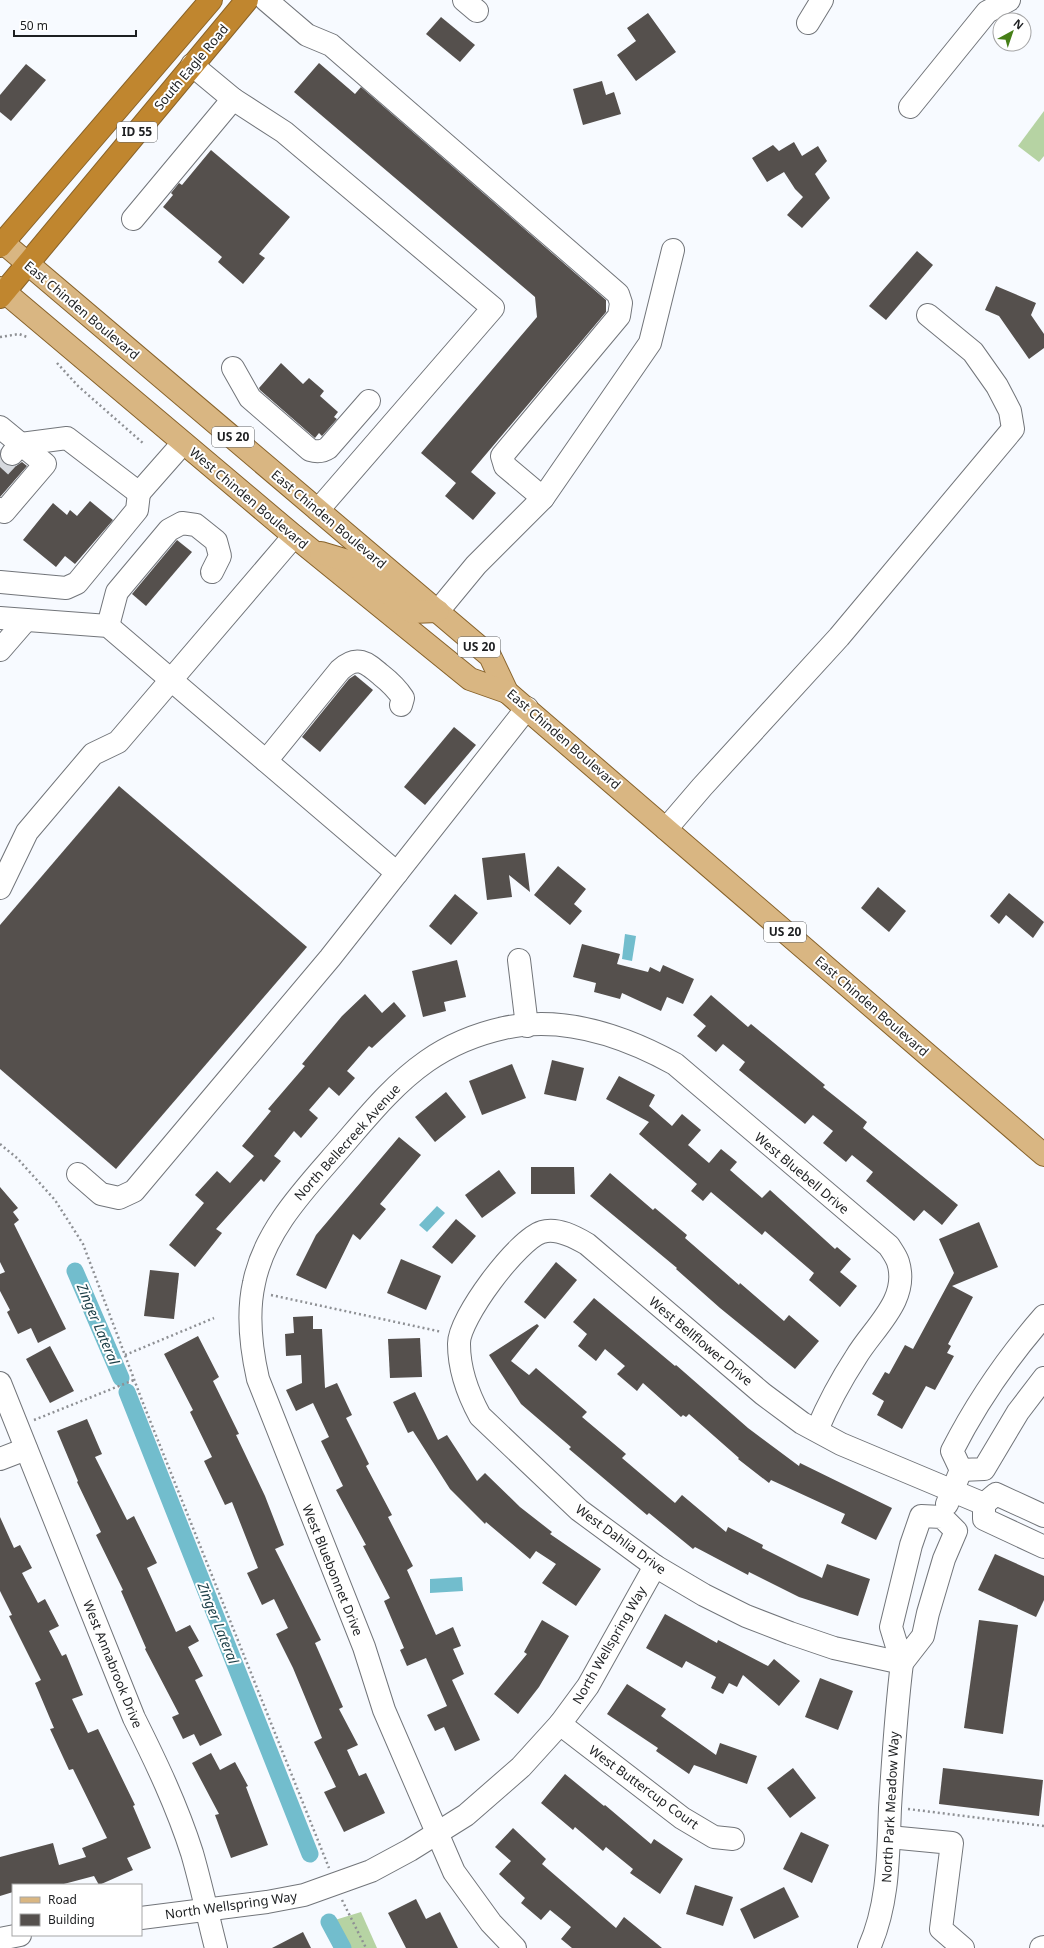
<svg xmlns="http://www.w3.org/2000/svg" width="1044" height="1948" viewBox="0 0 1044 1948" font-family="'Noto Sans',sans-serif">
	<rect width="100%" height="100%" fill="#f7faff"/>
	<g fill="#b6d3a3">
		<polygon points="1044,111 1044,156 1039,162 1018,146"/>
		<polygon points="361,1912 377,1948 336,1948 325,1923"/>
	</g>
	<g fill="#72bdcd">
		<polygon points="625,934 636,936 632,961 622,959"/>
		<polygon points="437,1206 445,1213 427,1232 419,1225"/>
		<polygon points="462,1577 463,1591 430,1593 430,1579"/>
	</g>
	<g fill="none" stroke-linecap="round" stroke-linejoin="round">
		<g stroke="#72bdcd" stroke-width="17">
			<polyline points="75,1271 121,1378"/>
			<polyline points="127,1392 310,1854"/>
			<polyline points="329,1922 343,1948"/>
		</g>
	</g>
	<g fill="#55504d">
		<polygon points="648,13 676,52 636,81 617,55 636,41 627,28"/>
		<polygon points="441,17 475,45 460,62 426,34"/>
		<polygon points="319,63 355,94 361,87 606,300 606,312 471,472 496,493 473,520 445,496 456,483 421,453 537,317 535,297 294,92"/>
		<polygon points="26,64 46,80 11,121 0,112 0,95"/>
		<polygon points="602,81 606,95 614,92 621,114 583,125 573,89"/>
		<polygon points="794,142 802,156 818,146 827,161 815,174 830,198 802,228 787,215 803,197 795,189 784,172 767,182 752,158 773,145 779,151"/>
		<polygon points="211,150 290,217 259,254 265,258 243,284 218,262 222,257 163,207 173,195 171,193 179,183 182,185"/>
		<polygon points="917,251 933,265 886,320 869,306"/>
		<polygon points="996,286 1036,303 1031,315 1044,334 1044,348 1029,359 999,316 985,310"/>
		<polygon points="281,363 303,384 309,378 324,391 320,396 338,412 334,417 337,419 322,436 319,433 315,438 260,390 259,388"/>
		<polygon points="0,457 3,463 9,466 16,466 22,462 27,466 0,497"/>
		<polygon points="90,501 113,520 75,564 65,556 56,567 23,540 53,503 67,515 70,510 77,516"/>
		<polygon points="177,540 192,552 146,606 132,594"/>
		<polygon points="355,675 373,690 320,752 302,737 349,679"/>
		<polygon points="454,727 476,745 425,805 404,787"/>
		<polygon points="119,786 307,947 116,1169 0,1069 0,925"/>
		<polygon points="525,853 530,892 509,875 512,897 487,900 482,858"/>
		<polygon points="558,866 586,889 574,904 582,911 570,925 534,895"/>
		<polygon points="878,887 906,911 889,932 861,908"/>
		<polygon points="1009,893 1044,922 1033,938 1006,915 999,924 990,916"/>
		<polygon points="455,894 478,913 451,945 429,926"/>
		<polygon points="582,944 620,954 617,964 648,972 650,967 660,972 663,965 694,979 683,1004 667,997 661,1011 622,993 620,999 594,992 596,983 573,977"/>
		<polygon points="457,960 466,997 444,1002 446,1011 423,1017 412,971"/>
		<polygon points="365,994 382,1013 394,1002 406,1016 372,1048 369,1046 347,1071 355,1078 339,1096 329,1087 309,1110 318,1118 301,1138 294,1131 274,1156 281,1161 264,1182 261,1179 216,1229 222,1233 195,1267 169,1245 204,1203 195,1195 217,1171 230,1183 254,1156 242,1146 271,1111 268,1109 305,1066 302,1064 342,1016"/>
		<polygon points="711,995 748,1027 751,1024 825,1085 823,1087 867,1122 863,1128 958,1205 942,1225 924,1210 914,1221 866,1181 873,1172 852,1155 846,1162 823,1143 833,1131 813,1115 805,1124 739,1070 745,1062 723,1044 716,1052 697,1036 706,1026 693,1015"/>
		<polygon points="552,1060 584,1068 576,1101 544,1094"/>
		<polygon points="512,1064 526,1098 482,1115 469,1081"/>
		<polygon points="619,1076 655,1095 649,1106 672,1126 682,1114 701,1130 688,1145 709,1163 721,1149 737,1162 730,1170 762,1198 770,1190 835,1249 837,1247 851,1259 840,1272 857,1286 840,1307 809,1280 814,1273 765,1231 762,1235 711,1192 703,1201 691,1191 697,1184 639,1134 649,1122 606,1099"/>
		<polygon points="446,1092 466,1117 435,1142 415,1117"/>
		<polygon points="399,1137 421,1155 380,1204 386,1209 360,1240 353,1234 326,1289 296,1275 316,1235"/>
		<polygon points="531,1167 574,1167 575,1194 531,1194"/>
		<polygon points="499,1170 516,1193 482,1218 465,1195"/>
		<polygon points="610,1173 653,1210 655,1208 687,1235 685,1238 739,1285 740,1283 784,1321 789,1315 819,1341 795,1369 720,1308 676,1269 677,1268 590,1196"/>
		<polygon points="0,1187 18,1208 13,1212 19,1220 14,1224 66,1329 38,1343 31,1328 18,1334 7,1312 10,1310 0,1291 0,1274 5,1272 0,1262"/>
		<polygon points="456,1219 476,1236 452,1264 432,1247"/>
		<polygon points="979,1222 998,1267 952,1286 973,1297 948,1344 951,1346 947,1353 954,1356 935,1390 926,1386 902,1429 877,1415 884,1401 872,1394 885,1372 889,1374 905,1345 913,1349 954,1273 939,1239"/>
		<polygon points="401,1259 441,1276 426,1310 387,1293"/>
		<polygon points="556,1262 577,1280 545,1319 524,1302"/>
		<polygon points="150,1270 179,1273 174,1319 144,1316"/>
		<polygon points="594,1298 675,1366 676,1365 748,1428 799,1466 800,1463 892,1508 876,1540 841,1523 845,1514 771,1480 769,1483 738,1459 739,1458 689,1414 686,1417 683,1415 681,1417 643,1383 637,1391 617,1374 625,1366 605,1349 596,1361 578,1346 587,1334 573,1322"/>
		<polygon points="313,1316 313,1329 322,1329 325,1388 337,1383 352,1415 346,1418 369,1464 366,1466 392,1515 388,1517 413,1566 407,1570 436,1635 453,1627 461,1646 453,1649 464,1674 452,1680 480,1740 455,1751 444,1727 435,1731 427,1715 447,1706 426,1658 407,1666 400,1650 404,1648 384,1601 390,1598 363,1546 366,1545 336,1490 343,1486 321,1441 329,1437 313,1403 296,1411 286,1390 302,1383 301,1355 286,1356 285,1334 294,1333 293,1317"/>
		<polygon points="537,1324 539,1326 511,1361 529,1375 536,1368 587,1412 582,1417 626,1454 622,1458 675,1503 682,1495 726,1532 728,1527 763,1545 762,1548 822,1578 827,1564 870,1579 858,1616 799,1597 749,1572 748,1575 695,1547 693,1549 649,1513 647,1515 569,1449 571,1447 521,1404 489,1355"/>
		<polygon points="198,1336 219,1377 213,1381 239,1434 236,1435 265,1496 284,1545 275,1549 321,1640 315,1643 343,1707 339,1709 358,1745 347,1750 359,1776 366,1773 385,1813 344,1832 324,1792 336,1787 314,1742 322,1738 293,1668 276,1634 288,1628 274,1599 262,1605 247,1573 258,1568 232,1502 225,1505 204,1461 212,1457 190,1412 193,1410 164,1354"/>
		<polygon points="420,1338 422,1377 390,1378 388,1339"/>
		<polygon points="50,1346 74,1391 50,1403 26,1359"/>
		<polygon points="415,1392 438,1440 447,1435 477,1481 485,1473 520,1507 552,1532 550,1534 601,1569 576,1606 542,1583 556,1564 536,1551 530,1559 486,1522 485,1524 450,1489 413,1431 408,1433 393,1402"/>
		<polygon points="87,1419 102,1454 95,1457 127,1520 134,1516 157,1563 147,1568 176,1632 190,1625 199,1641 188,1647 203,1676 195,1680 222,1735 200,1746 194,1734 183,1739 172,1717 179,1714 145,1649 146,1648 121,1591 123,1590 96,1535 101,1532 77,1482 78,1481 57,1431"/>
		<polygon points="0,1517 14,1548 20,1545 32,1568 22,1573 38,1603 45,1599 59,1626 49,1631 62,1656 66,1654 83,1695 72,1699 88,1733 98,1729 135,1805 133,1806 151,1848 127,1858 133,1870 99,1885 94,1876 60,1885 13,1885 13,1892 0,1896 0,1857 53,1843 59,1865 86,1857 82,1848 107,1838 73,1769 69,1770 50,1729 54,1728 35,1683 41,1680 9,1616 12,1615 0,1591"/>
		<polygon points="995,1554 1044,1576 1044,1600 1036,1617 978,1590"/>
		<polygon points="665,1614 717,1643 718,1640 768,1666 774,1659 800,1681 779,1706 743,1675 737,1687 729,1683 723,1694 711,1688 716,1677 686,1661 682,1668 646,1648"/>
		<polygon points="542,1620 569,1636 539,1687 518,1714 494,1694 527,1654 524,1652"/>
		<polygon points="979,1620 1018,1625 1003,1734 964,1728"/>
		<polygon points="820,1678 853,1691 838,1730 805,1717"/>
		<polygon points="627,1684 666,1709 661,1716 716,1755 720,1743 757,1756 747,1784 694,1765 689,1774 656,1751 658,1748 607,1714"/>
		<polygon points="211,1753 220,1770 235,1762 248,1786 246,1787 268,1845 231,1858 215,1815 219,1814 192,1763"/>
		<polygon points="793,1768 816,1798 790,1818 767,1788"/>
		<polygon points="943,1768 1043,1780 1039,1816 939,1804"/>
		<polygon points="565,1774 604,1806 605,1805 651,1844 654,1839 683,1859 660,1894 630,1873 633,1869 606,1847 603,1851 575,1827 573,1830 541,1803"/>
		<polygon points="513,1828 546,1859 542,1864 616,1928 624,1917 662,1948 572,1948 561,1939 571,1927 550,1910 541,1920 521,1903 525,1898 499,1874 511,1861 495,1847"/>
		<polygon points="801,1832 829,1845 812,1883 783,1869"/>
		<polygon points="695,1885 733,1897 723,1926 686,1914"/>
		<polygon points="784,1887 799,1917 754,1939 740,1909"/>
		<polygon points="416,1899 426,1919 440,1912 458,1948 406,1948 388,1913"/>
		<polygon points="303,1932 311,1948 272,1948"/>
	</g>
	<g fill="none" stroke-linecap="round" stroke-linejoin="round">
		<polyline stroke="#d6d9de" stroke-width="22" stroke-dasharray="22 11" stroke-linecap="butt" points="0,467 12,454"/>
		<defs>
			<g id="minor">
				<polyline points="266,0 307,35 331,45 618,294 621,303 619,316 502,456 505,466 543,498"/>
				<polyline points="464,0 477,11"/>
				<polyline points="808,23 822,0"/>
				<polyline points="192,65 233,99 284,132 493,308 318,510"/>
				<polyline points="910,107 987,12 1009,0"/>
				<polyline points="133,219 233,99"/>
				<path d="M233 368 250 398 310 450C317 452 322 452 328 448L369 401"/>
				<polyline points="0,427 45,464 4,512 0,509"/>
				<polyline points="12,454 21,444 67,438 139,493 183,443"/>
				<polyline points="0,582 66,588 77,583 137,510 139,493"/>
				<polyline points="438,611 476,565 543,498 650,343 673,250"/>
				<polyline points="0,618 108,626 397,873"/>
				<polyline points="108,626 117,592 169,530 182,523 196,525 216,541 220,556 212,572"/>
				<polyline points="0,650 26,620"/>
				<path d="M266 761 340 670C357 654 367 663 381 675 390 682 397 689 403 698L401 705"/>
				<polyline points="666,829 702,787 839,637 1013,429 1010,411 997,386 973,352 928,315"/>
				<polyline points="0,888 27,832 93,754 118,742 294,536"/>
				<polyline points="519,960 527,1026"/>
				<polyline points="78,1174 101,1194 119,1198 134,1191 330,958 527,708"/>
				<path d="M0 1383 134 1718C156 1762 177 1806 192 1853 201 1884 208 1917 216 1948"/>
				<polyline points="0,1459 26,1449"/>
				<polyline points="961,1470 984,1469 1018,1412 1044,1378"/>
				<path d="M947 1504 961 1470 952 1451C977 1402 1008 1357 1044 1316"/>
				<polygon points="921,1516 942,1517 956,1531 944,1559 928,1613 923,1636 902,1663 891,1627 911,1545"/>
				<polyline points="1044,1516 996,1494 984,1504 984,1519 1044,1547"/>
				<polyline points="560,1724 682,1818 714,1837 733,1839"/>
				<polyline points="889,1837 952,1843 941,1929 963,1948"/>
				<polyline points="141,1918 267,1902 304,1895 371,1871 410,1850 466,1815 521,1767 560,1724 588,1686 655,1566"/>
				<polyline points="0,1939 20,1935"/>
				<path d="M515 1948 491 1923 454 1872 384 1710 364 1647 258 1379C251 1348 247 1314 254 1283 265 1228 308 1186 343 1145 369 1115 394 1084 427 1061 450 1045 477 1034 504 1028 563 1015 624 1036 675 1064L889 1246C892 1251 896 1256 898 1262 910 1300 873 1328 856 1357 841 1380 828 1404 817 1430"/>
				<path d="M869 1948C889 1903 888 1856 890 1808 893 1759 896 1711 902 1663L834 1648 790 1633 746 1616 704 1595 655 1566 579 1510 480 1416C468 1394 459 1370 459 1344 458 1319 518 1239 542 1232 557 1227 575 1237 587 1244L763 1394 802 1423 841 1444 984 1504"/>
				<polyline points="1041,1948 1044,1947"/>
			</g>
			<g id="major">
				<polyline points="0,240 490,656 507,692 1044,1155"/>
				<polyline points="0,288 294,536 470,679 507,692"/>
				<polyline points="321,553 351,562 412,612 438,611"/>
			</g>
			<g id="highway">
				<polyline points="0,246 211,0"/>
				<polyline points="0,297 247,0"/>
			</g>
		</defs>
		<use href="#minor" stroke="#72757a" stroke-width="24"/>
		<use href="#major" stroke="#87622a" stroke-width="24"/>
		<use href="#highway" stroke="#87622a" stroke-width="24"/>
		<g stroke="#8e9094" stroke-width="2.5" stroke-dasharray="2 3" stroke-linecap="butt">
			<polyline points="0,337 19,334 27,337"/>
			<polyline points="57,363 78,386 144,444"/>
			<polyline points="0,1144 17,1158 55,1200 83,1244 143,1403 329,1868"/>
			<polyline points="271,1295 442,1332"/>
			<polyline points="125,1355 214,1318"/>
			<polyline points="34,1420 134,1380"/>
			<polyline points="908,1809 1044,1826"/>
			<polyline points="342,1900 366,1948"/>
		</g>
		<use href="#minor" stroke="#fff" stroke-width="22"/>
		<use href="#major" stroke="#d9b682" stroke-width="22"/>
		<use href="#highway" stroke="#c0862f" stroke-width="22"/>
	</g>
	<g text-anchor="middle" stroke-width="4" stroke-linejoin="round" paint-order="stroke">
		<g fill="#fff" stroke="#616264" stroke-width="1">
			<rect x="117" y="122" width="40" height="20" rx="3"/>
			<rect x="212" y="427" width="42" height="20" rx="3"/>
			<rect x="458" y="637" width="42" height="20" rx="3"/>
			<rect x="764" y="922" width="42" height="20" rx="3"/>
		</g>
		<g font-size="12" font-weight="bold" fill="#1d1f21">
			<text x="137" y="136">ID 55</text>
			<text x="233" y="441">US 20</text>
			<text x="479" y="651">US 20</text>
			<text x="785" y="936">US 20</text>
		</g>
		<g font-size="13" fill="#1d1f21" stroke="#fff">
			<text transform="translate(191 67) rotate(-50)" y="5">South Eagle Road</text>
			<text transform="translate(82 310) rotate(40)" y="5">East Chinden Boulevard</text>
			<text transform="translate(249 498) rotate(40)" y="5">West Chinden Boulevard</text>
			<text transform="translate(329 519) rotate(40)" y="5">East Chinden Boulevard</text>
			<text transform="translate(564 739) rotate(41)" y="5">East Chinden Boulevard</text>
			<text transform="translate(872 1006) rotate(41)" y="5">East Chinden Boulevard</text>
			<text transform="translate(347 1142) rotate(-48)" y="5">North Bellecreek Avenue</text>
			<text transform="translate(802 1173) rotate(40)" y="5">West Bluebell Drive</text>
			<text transform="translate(701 1341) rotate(40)" y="5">West Bellflower Drive</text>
			<text transform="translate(621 1539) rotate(36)" y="5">West Dahlia Drive</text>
			<text transform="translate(333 1570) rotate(68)" y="5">West Bluebonnet Drive</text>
			<text transform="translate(609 1645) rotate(-60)" y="5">North Wellspring Way</text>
			<text transform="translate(113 1664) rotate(68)" y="5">West Annabrook Drive</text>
			<text transform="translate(644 1787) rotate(36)" y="5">West Buttercup Court</text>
			<text transform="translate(890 1807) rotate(-87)" y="5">North Park Meadow Way</text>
			<text transform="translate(231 1905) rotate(-8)" y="5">North Wellspring Way</text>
		</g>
		<g font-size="14" font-style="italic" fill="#1c3f47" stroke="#fff">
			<text transform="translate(98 1324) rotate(67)" y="5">Zinger Lateral</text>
			<text transform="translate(218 1623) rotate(68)" y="5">Zinger Lateral</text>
		</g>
	</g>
	<rect x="12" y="1884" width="130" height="52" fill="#ffffff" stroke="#a5a5a6"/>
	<rect x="20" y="1897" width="20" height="6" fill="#d9b682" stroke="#a5a5a6"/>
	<text x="48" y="1904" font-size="12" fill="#1d1f21">Road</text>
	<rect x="20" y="1914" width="20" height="12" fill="#55504d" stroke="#a5a5a6"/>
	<text x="48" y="1924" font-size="12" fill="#1d1f21">Building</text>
	<g transform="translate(1012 32) rotate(40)"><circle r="19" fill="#ffffff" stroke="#a5a5a6"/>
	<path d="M0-3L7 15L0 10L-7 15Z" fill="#467f17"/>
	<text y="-6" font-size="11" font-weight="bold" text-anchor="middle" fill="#1d1f21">N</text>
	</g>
	<path d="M14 30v6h122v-6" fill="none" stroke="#1d1f21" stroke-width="2"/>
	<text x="20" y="30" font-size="12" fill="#1d1f21" stroke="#ffffff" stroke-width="3" paint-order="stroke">50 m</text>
</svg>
